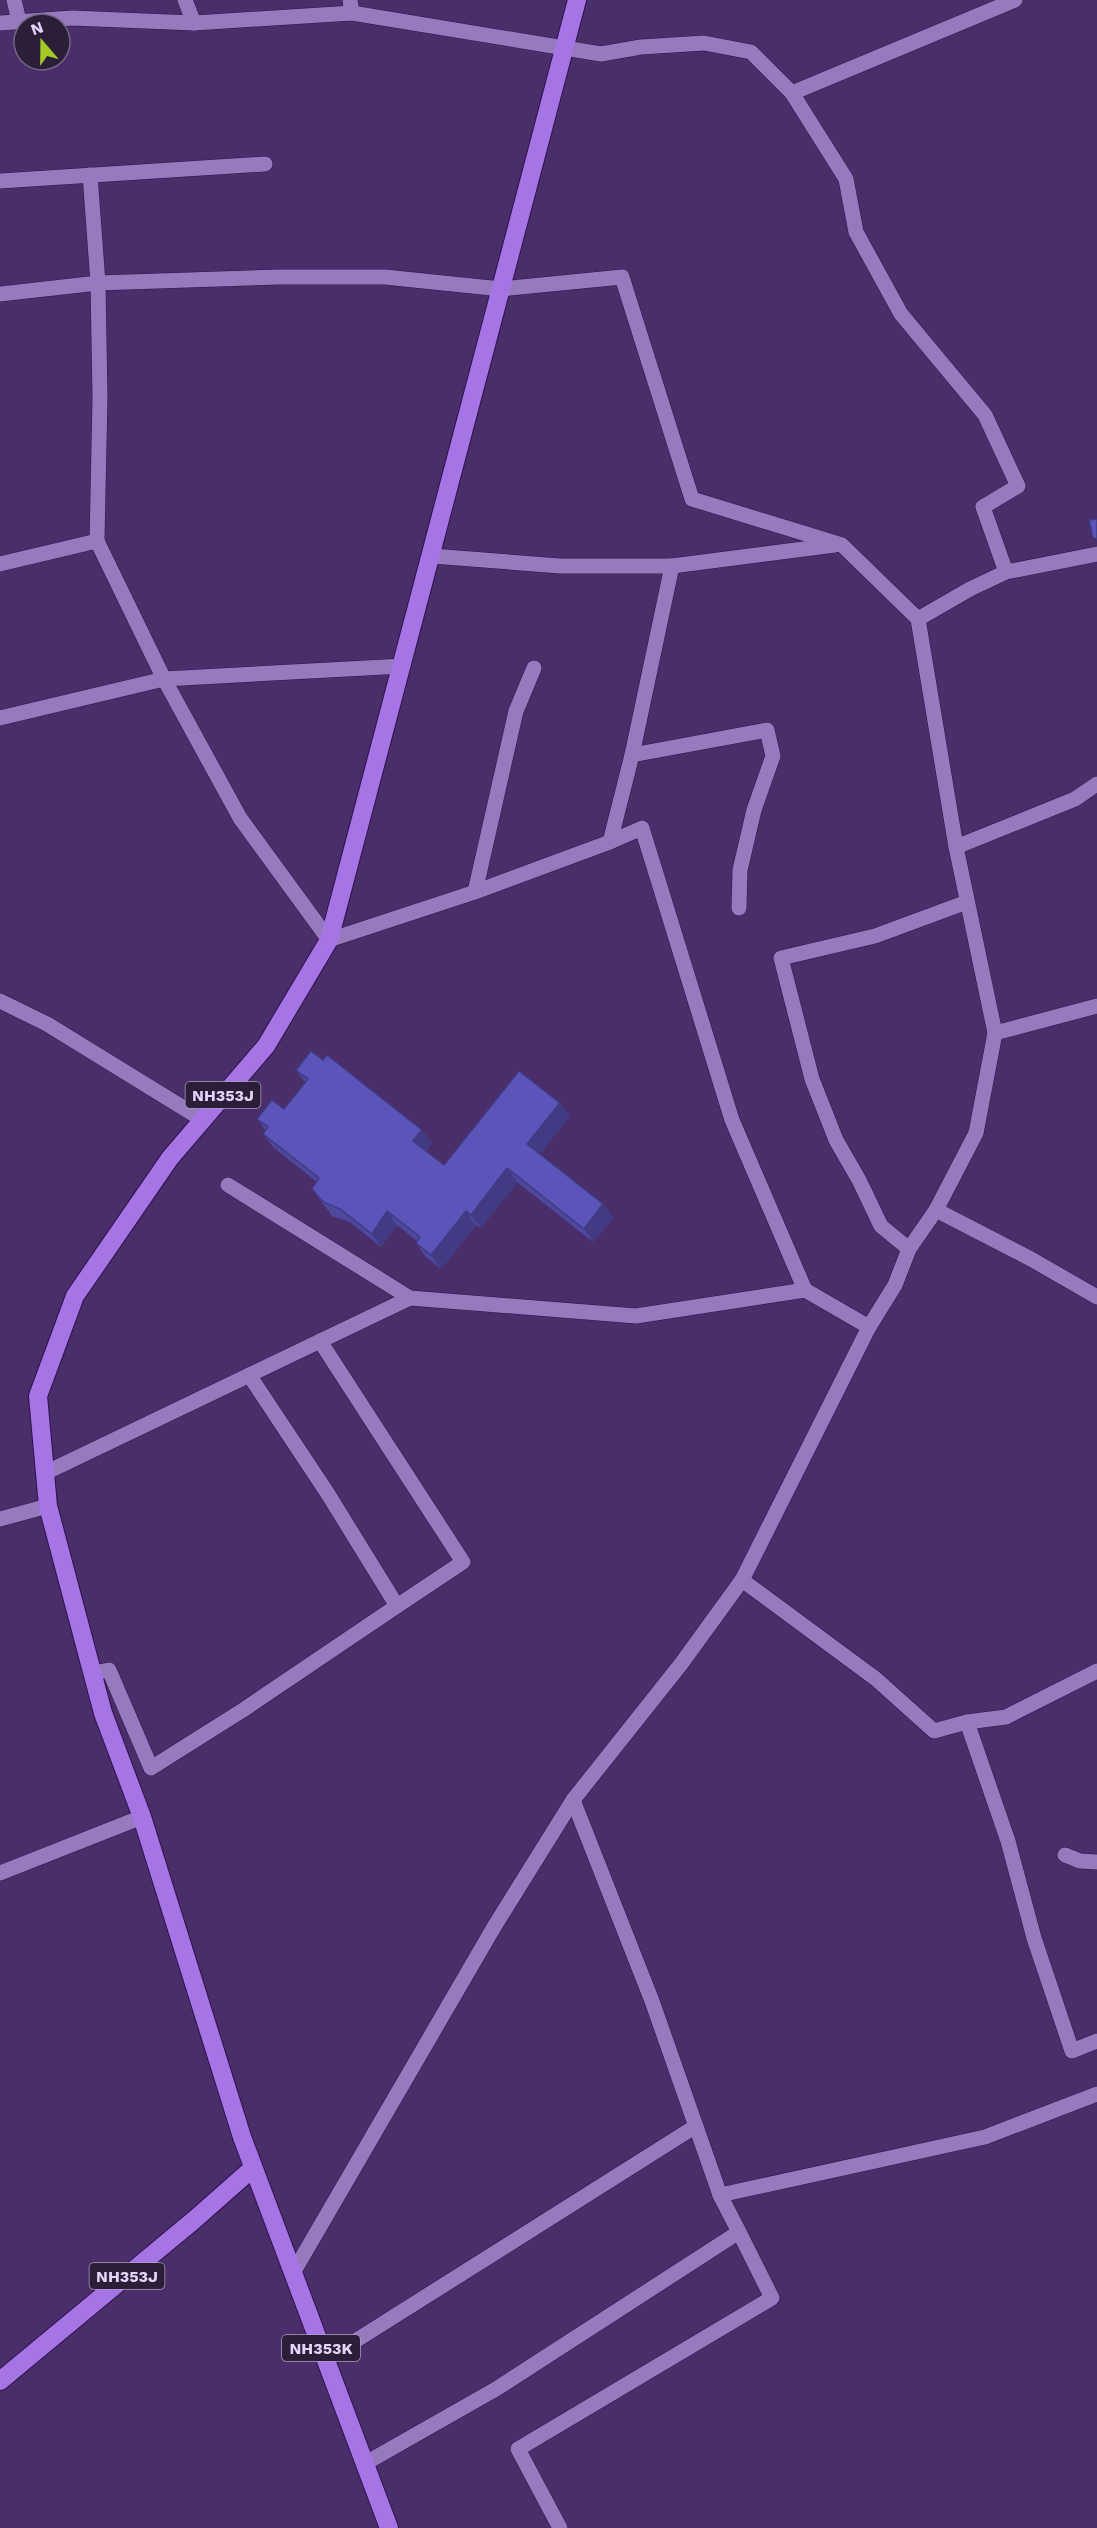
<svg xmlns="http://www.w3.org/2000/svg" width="1097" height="2528" viewBox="0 0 1097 2528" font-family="'Work Sans',sans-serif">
	<rect width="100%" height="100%" fill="#492e6a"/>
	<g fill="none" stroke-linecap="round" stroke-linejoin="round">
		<defs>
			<g id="street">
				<polyline points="14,0 19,21"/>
				<polyline points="185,0 194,23"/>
				<polyline points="350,0 352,13 601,54 641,47 704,43 751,52 792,93"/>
				<polyline points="0,23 72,18 194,23 352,13"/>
				<polyline points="90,175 98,283 100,398 97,541"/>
				<polyline points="0,181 265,164"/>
				<polyline points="0,294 98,283 279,277 385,277 501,289 622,277 692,499 842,545 918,619"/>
				<polyline points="432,556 560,566 672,566 835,545"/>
				<polyline points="0,564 97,541 164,679 240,818 329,940 475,892"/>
				<polyline points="1006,572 983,507 1018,486 985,415 901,314 856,232 846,179 792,93 1015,0"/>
				<polyline points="534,668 516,711 475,892 610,842 632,755 672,566"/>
				<polyline points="0,718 164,679 403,666"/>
				<polyline points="632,755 767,730 773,756 754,810 740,870 739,908"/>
				<polyline points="610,842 642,828 732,1120 805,1290"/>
				<polyline points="956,847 1075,799 1097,784"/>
				<polyline points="995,1033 1097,1006"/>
				<polyline points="228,1185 410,1298 636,1316 805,1290 869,1327"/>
				<polyline points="936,1210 1031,1259 1097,1297"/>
				<polyline points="909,1249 881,1226 859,1180 836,1140 812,1079 781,958 875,936 967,902"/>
				<polyline points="249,1375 328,1494 397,1606 463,1562 320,1341"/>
				<polyline points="45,1473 410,1298"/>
				<polyline points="0,1519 48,1506"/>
				<polyline points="742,1580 876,1679 934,1731 967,1722 1006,1717 1097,1671"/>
				<polyline points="93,1673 109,1670 151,1768 243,1710 397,1606"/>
				<polyline points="967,1722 1008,1841 1034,1938 1072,2051 1097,2041"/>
				<polyline points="573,1800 652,2001 720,2195"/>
				<polyline points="1065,1855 1080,1861 1097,1862"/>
				<polyline points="0,1873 142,1817"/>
				<polyline points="293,2273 494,1927 573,1800 681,1664 742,1580 869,1327 895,1285 909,1249 936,1210 976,1133 995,1033 956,847 918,619 970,589 1006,572 1097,554"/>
				<polyline points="325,2360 696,2126"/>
				<polyline points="364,2464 496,2389 739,2232 720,2195 985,2137 1097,2094"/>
				<polyline points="560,2528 518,2449 772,2298 739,2232"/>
			</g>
			<polyline id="secondary" points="0,1001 47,1024 203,1120"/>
			<g id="highway">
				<polyline points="0,2381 194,2220 253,2168"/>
				<polyline points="389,2528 242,2137 142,1817 103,1713 48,1506 38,1396 75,1296 170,1158 266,1046 329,940 577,0"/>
			</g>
		</defs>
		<use href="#street" stroke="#2f124d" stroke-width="16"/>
		<use href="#secondary" stroke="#2f124d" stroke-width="16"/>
		<use href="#highway" stroke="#2f124d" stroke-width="20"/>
		<use href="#street" stroke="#967abd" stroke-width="15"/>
		<use href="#secondary" stroke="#967abd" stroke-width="15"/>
		<use href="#highway" stroke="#a675e5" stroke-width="18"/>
	</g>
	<polygon fill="#4e489f" points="296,1070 422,1130 432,1143 426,1151 444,1165 570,1116 540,1154 603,1204 613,1218 593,1242 517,1182 481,1228 476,1225 441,1269 425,1256 416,1243 417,1241 397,1225 381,1247 350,1222 332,1216 312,1189 317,1182 273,1147 263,1134 266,1131 257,1119 284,1109 305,1082"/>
	<g fill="#403b82">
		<polygon points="560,1103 570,1116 537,1158 527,1144"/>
		<polygon points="422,1130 432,1143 423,1155 413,1141"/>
		<polygon points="507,1168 517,1182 481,1228 471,1215"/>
		<polygon points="603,1204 613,1218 593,1242 584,1229"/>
		<polygon points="387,1211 397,1225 381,1247 372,1234"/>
		<polygon points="466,1211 476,1225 441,1269 431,1255"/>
	</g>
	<g fill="#5b54b9" stroke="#403b82" stroke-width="1.5">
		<polygon points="1097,519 1097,539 1093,538 1089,520"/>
		<polygon points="311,1051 323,1060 327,1055 422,1130 413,1141 444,1165 519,1071 560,1103 527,1144 603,1204 584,1229 507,1168 471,1215 466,1211 431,1255 416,1243 420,1237 387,1211 372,1234 340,1209 323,1202 312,1189 319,1178 263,1134 268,1127 257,1119 272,1100 284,1109 308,1079 296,1070"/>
	</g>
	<g text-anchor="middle" stroke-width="4.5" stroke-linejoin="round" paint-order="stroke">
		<g fill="#2a1e39" stroke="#ac9ec0" stroke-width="1.5">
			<rect x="185.5" y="1082" width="75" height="26" rx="4.5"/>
			<rect x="89.5" y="2263" width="75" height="26" rx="4.5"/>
			<rect x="282" y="2335" width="78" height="26" rx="4.5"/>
		</g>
		<g font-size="16" font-weight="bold" fill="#e3d5fa">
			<text x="223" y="1101">NH353J</text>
			<text x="127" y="2282">NH353J</text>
			<text x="321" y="2354">NH353K</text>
		</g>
	</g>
	<g transform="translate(42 42) rotate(340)"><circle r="28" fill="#2a1e39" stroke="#746786" stroke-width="1.5"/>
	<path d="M0-4.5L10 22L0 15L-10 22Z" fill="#a4c825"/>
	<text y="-9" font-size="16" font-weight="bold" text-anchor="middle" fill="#e3d5fa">N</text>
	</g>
</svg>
